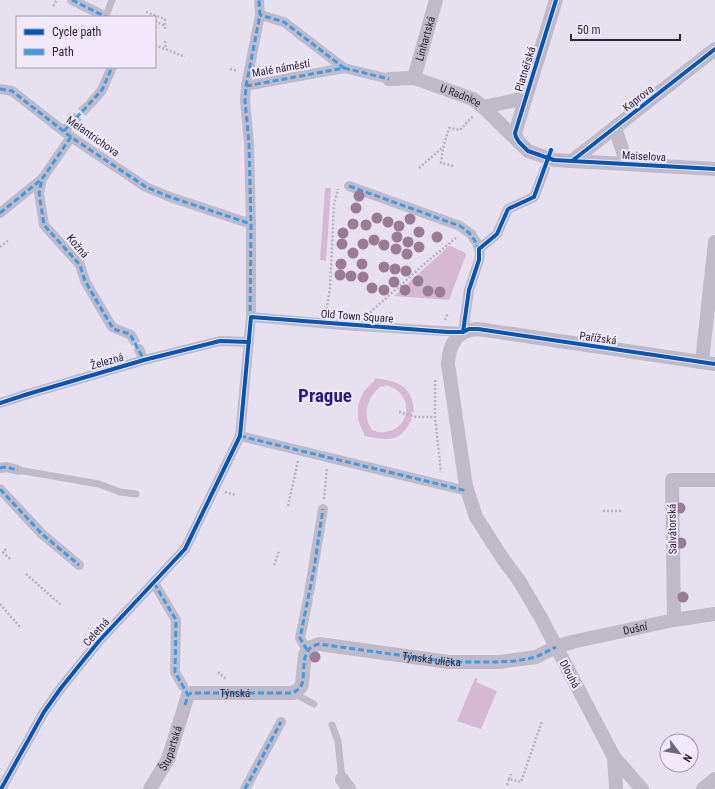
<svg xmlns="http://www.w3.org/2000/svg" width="715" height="789" viewBox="0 0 715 789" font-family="'Roboto Condensed',sans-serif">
	<rect width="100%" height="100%" fill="#e7e1ef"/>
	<g fill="#d5b9d3" fill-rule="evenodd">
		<polygon points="325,188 330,188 331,189 326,261 320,260"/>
		<polygon points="449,246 451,246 465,253 466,255 449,300 394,296"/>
		<path d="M375 378C398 382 412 384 414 412H412L411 419H412C399 444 389 440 364 436V434L358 420V405L364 391 374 381ZM385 385C418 392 411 436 377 432L376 431 372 430C362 414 367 398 381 386L385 387Z"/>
		<polygon points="475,678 478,679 476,682 497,691 481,729 457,721"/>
	</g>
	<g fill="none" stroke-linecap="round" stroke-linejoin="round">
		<g stroke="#c1bccb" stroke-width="10" stroke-dasharray="10 5" stroke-linecap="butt">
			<polyline points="71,123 91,103"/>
			<polyline points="131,335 139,349"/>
		</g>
		<g stroke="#b7b2c0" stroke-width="2.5" stroke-dasharray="2 2" stroke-linecap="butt">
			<polyline points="53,6 57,0"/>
			<polyline points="146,12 165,19 165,30"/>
			<polyline points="144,17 145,17"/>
			<polyline points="155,21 165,26"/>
			<polyline points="165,41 166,49"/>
			<polyline points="155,45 185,57"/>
			<polyline points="230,69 238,71"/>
			<polyline points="453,166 441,163 443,148 449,128 460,130 473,116"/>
			<polyline points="419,168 442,148"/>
			<polyline points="0,247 9,240"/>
			<polyline points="326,313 330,288 334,205 338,189"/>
			<polyline points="367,315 429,260 456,238"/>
			<polyline points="445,320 448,313"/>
			<polyline points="435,380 435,417 441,472"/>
			<polyline points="399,412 416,417 435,417"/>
			<polyline points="225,492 236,495"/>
			<polyline points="324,499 327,468"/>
			<polyline points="288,506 298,461"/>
			<polyline points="603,511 621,511"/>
			<polyline points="6,549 3,552 11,560"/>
			<polyline points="274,565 279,551"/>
			<polyline points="26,574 61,605"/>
			<polyline points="0,604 20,627"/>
			<polyline points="218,672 226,679"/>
			<polyline points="509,779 511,774"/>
			<polyline points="507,785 509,779 521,782 542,721"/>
		</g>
		<g stroke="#bfb9c8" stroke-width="7">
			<polyline points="106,16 112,0"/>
			<polyline points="18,470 99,484 120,492 136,494"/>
			<polyline points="293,693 314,704"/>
			<polyline points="332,725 338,741 342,779"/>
		</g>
		<g stroke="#bfb9c8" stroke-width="10">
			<polyline points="72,0 106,17"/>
			<polyline points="344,68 389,79"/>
			<polyline points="246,86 344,68 284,22 260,15"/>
			<polyline points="0,89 12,91 71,137 146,187 170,197 251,224"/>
			<polyline points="91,103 102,90 112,67"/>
			<polyline points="64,131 71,123"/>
			<polyline points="71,137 42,179 39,193 44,225 80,265 85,281 112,327 131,335"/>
			<polyline points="0,213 42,179"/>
			<polyline points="479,249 497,234 508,209 534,197 545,169"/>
			<polyline points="251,317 355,326 463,332 469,290 479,260 480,253 477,243 471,234 460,226 349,186"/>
			<polyline points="139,349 144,360"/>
			<polyline points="0,403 28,394 144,360 220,341 249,342"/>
			<polyline points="240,436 467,491"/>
			<polyline points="0,468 6,467 18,470"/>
			<polyline points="0,489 42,534 79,565"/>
			<polyline points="154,583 176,620 175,672 183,686"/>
			<polyline points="309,593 323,509"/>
			<polyline points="307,650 300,638 308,599"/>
			<polyline points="1,789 44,712 61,688 99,641 185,549 240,436 251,317 251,224 249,143 245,101 246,86 260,15 259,0"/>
			<polyline points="245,789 281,722"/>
		</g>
		<g stroke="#bfb9c8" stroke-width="14">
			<path id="s1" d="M414 78 436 0"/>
			<path id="s2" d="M389 79 414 78 473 99 483 107 528 151 554 160 715 169"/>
			<polyline points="483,107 526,98"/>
			<polyline points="615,128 627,164"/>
			<polyline points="519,142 516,137 515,133 556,0"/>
			<polyline points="572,161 715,49"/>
			<polyline points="702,362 715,242"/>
			<polyline points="674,620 672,480 715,480"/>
			<polyline points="614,757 616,789"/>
			<polyline points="342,779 349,789"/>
			<path id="s3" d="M150 789 168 759 188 695 191 693H293L300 688 302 684 305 654 311 647 319 644 449 662H499L536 657 556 647 572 642 674 620 715 614"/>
			<path d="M642 789 614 757 541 618 520 582 501 556 476 517 466 486 448 364C449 344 457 330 478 329L715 364"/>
			<polyline points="703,789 715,779"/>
		</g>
		<g stroke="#3d9ce2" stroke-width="3" stroke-dasharray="6 3" stroke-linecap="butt">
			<polyline points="72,0 106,17"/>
			<polyline points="344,68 389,79"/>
			<polyline points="246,86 344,68 284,22 260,15"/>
			<polyline points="0,89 12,91 71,137 146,187 170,197 251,224"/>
			<polyline points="64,131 102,90 112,67"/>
			<polyline points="71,137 42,179 39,193 44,225 80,265 85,281 112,327 113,329 130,334 144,360"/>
			<path d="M349 186 460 226C470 232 476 240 479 251"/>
			<polyline points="0,213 42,179"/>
			<polyline points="250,320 251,224 249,143 245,101 246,86 260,15 259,0"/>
			<polyline points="240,436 467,491"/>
			<polyline points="0,468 6,467 18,470"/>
			<polyline points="0,489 42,534 79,565"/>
			<polyline points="154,583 176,620 175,672 188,695"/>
			<polyline points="307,650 300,638 314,569 323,509"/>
			<path id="s4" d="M185 705 188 695 191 693H293L300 688 302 684C306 669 299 648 319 644L449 662H499L516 661 536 657 556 647"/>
			<polyline points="245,789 281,722"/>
		</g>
		<defs>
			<g id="cycleway">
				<polyline points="556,0 515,133 516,137 519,142 528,151 554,160 715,169"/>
				<polyline points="572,161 715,49"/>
				<polyline points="463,332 469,290 479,260 479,249 497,234 508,209 534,197 551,150"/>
				<polyline points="0,403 28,394 144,360 220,341 249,342"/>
				<polyline points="1,789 44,712 61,688 99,641 185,549 240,436 251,317 448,332 463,332 469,329 478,329 715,364"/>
			</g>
		</defs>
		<use href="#cycleway" stroke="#f1e8fc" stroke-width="6"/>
		<use href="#cycleway" stroke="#0057b8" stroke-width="4"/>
	</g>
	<g fill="#9a7b96">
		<circle cx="359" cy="196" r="5.5"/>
		<circle cx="356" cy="208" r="5.5"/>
		<circle cx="377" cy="218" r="5.5"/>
		<circle cx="410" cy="219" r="5.5"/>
		<circle cx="388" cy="222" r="5.5"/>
		<circle cx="353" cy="224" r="5.5"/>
		<circle cx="366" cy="225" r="5.5"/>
		<circle cx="399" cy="226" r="5.5"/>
		<circle cx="419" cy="232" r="5.5"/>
		<circle cx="343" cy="233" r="5.5"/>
		<circle cx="397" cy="237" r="5.5"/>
		<circle cx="437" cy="237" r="5.5"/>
		<circle cx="374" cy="240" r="5.5"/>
		<circle cx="408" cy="242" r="5.5"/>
		<circle cx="342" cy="244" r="5.5"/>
		<circle cx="363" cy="244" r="5.5"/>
		<circle cx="384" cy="245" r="5.5"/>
		<circle cx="419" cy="247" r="5.5"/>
		<circle cx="396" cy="249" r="5.5"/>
		<circle cx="353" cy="253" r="5.5"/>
		<circle cx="407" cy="254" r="5.5"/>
		<circle cx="341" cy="264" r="5.5"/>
		<circle cx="362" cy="264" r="5.5"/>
		<circle cx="384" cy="267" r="5.5"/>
		<circle cx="395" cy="269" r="5.5"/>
		<circle cx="406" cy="271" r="5.5"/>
		<circle cx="340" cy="275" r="5.5"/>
		<circle cx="351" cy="276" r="5.5"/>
		<circle cx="363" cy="277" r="5.5"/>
		<circle cx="418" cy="281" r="5.5"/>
		<circle cx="394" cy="282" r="5.5"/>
		<circle cx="372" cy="288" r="5.5"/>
		<circle cx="384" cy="290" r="5.5"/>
		<circle cx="405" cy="290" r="5.5"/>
		<circle cx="428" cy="291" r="5.5"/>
		<circle cx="440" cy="292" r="5.5"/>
		<circle cx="680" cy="508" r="5.5"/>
		<circle cx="681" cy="543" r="5.5"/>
		<circle cx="683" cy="597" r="5.5"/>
		<circle cx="315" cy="657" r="5.5"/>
	</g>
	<g text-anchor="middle" stroke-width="4" stroke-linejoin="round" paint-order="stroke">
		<g font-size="11" fill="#2b273a" stroke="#f1e8fc">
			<text dy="4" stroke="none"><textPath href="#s1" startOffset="41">Linhartská</textPath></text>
			<text transform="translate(281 68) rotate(-10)" y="4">Malé náměstí</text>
			<text transform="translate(525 69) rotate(-73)" y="4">Platnéřská</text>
			<text dy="4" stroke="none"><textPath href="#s2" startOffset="75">U Radnice</textPath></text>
			<text transform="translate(638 98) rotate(-38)" y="4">Kaprova</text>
			<text transform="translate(93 136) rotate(35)" y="4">Melantrichova</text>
			<text transform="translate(644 156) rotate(3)" y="4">Maiselova</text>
			<text transform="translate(78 246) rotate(50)" y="4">Kožná</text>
			<text transform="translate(357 316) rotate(4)" y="4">Old Town Square</text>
			<text transform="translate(598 338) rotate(8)" y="4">Pařížská</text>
			<text transform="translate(107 361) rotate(-16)" y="4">Železná</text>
			<text transform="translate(672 529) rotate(-91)" y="4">Salvátorská</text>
			<text dy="4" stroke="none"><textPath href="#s3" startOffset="591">Dušní</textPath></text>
			<text transform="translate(96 632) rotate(-48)" y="4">Celetná</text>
			<text dy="4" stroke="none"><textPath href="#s4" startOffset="290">Týnská ulička</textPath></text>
			<text transform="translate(570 674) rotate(62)" y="4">Dlouhá</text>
			<text dy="4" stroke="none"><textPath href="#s4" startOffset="58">Týnská</textPath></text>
			<text dy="4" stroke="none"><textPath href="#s3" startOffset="46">Štupartská</textPath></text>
		</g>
		<g font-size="19" font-weight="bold" fill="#271792" stroke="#f1e8fc">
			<text x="325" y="402">Prague</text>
		</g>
	</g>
	<rect x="16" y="16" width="140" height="52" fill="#f1e8fc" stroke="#a29bae"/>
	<rect x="24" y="29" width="20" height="6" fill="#0057b8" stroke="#a29bae"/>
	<text x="52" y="36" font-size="12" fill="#2b273a">Cycle path</text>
	<rect x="24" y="49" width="20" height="6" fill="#3d9ce2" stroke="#a29bae"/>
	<text x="52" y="56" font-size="12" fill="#2b273a">Path</text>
	<g transform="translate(679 753) rotate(121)"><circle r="19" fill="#f1e8fc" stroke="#a29bae"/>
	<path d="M0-3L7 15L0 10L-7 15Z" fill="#6d6879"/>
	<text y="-6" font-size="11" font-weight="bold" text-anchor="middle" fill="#2b273a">N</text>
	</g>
	<path d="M571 34v6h109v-6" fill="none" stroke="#2b273a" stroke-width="2"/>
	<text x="577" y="34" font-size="12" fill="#2b273a" stroke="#f1e8fc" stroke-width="3" paint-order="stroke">50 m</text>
</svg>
